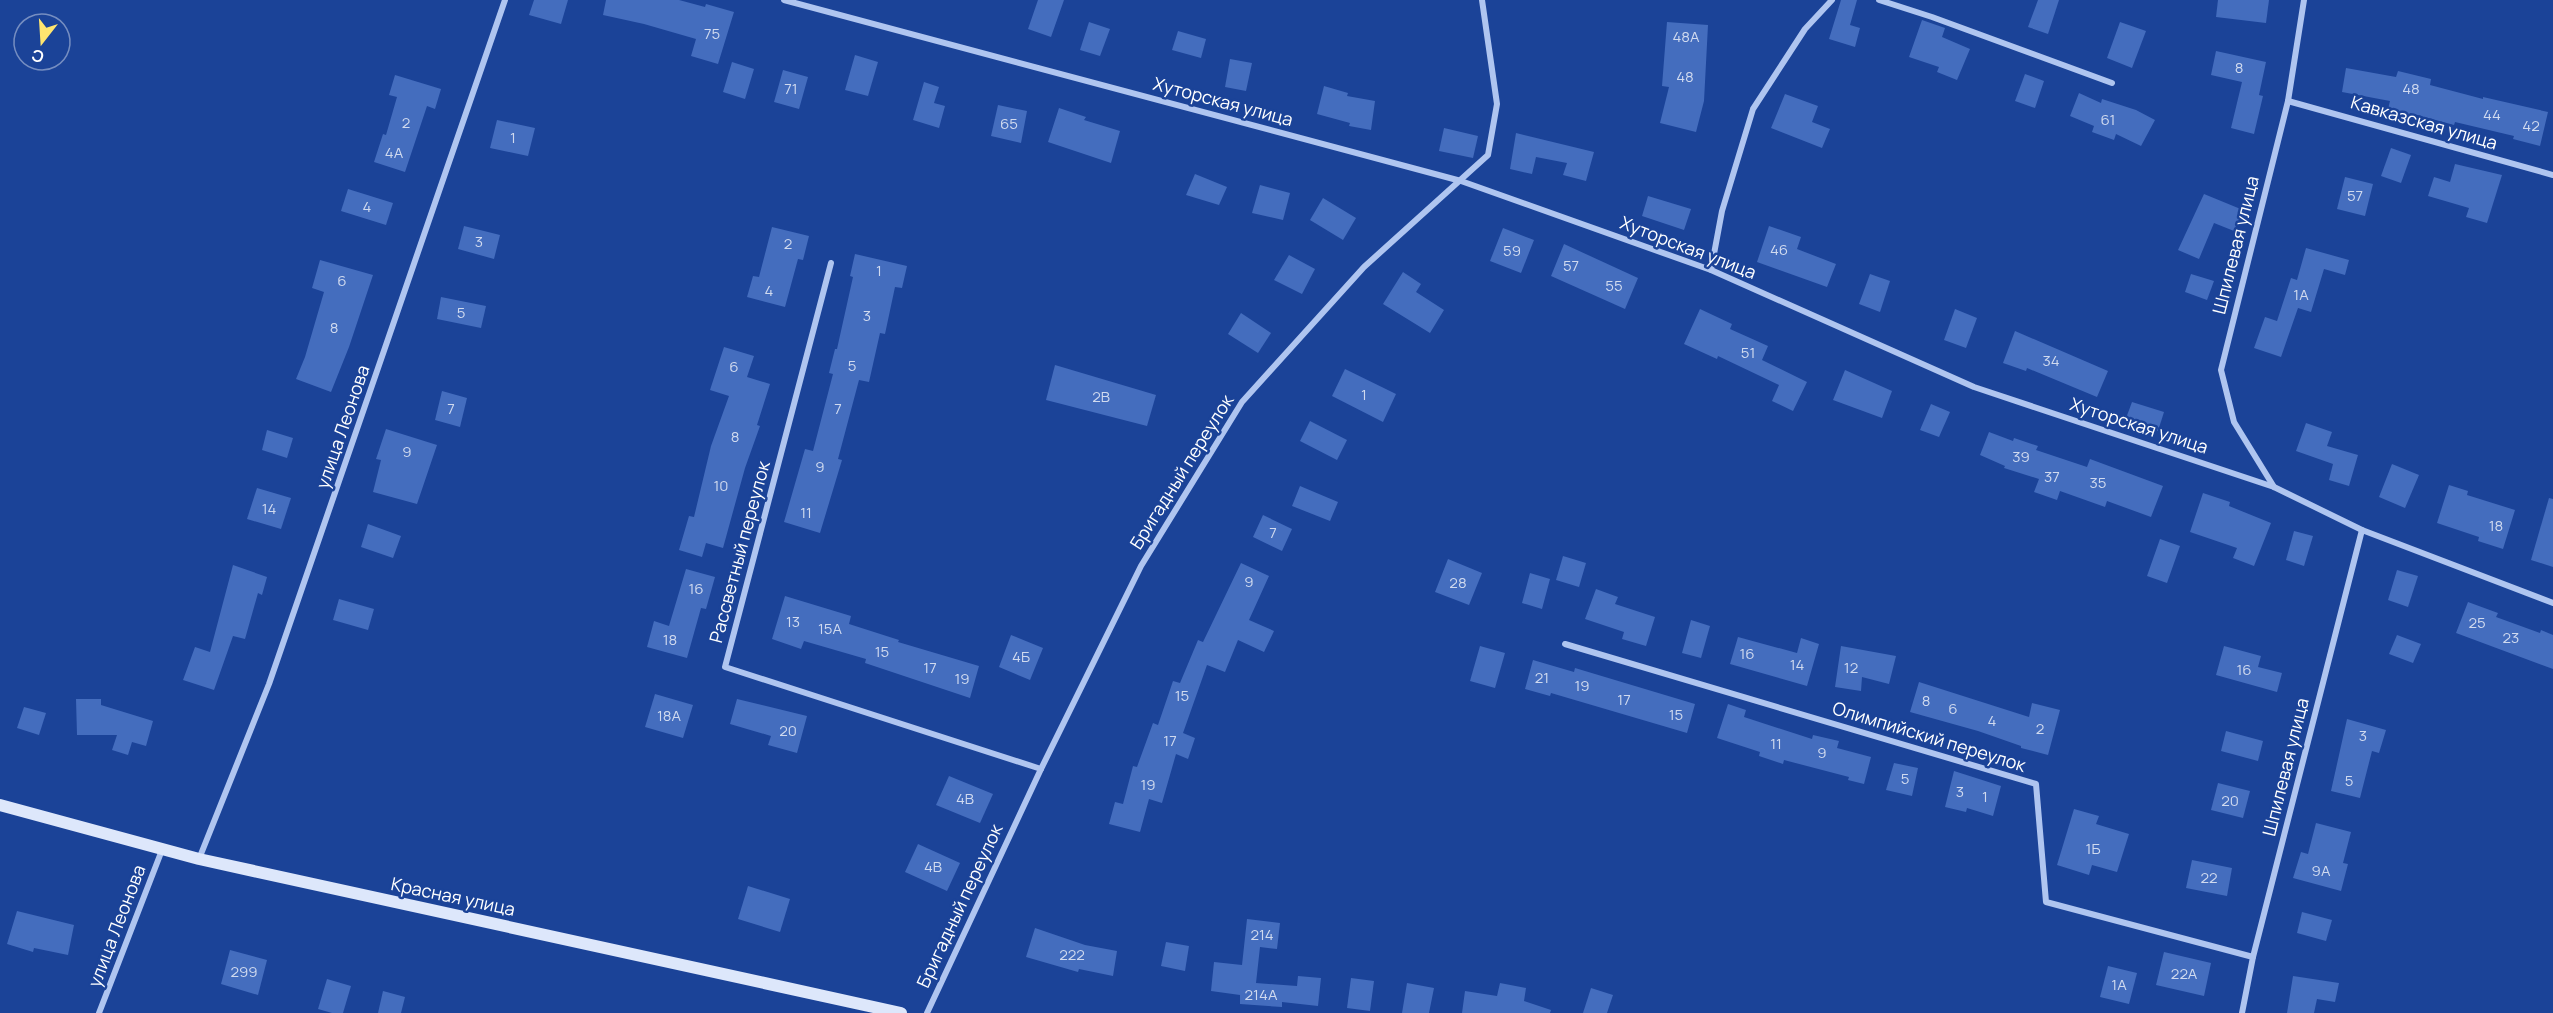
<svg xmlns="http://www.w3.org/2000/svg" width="2553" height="1013" viewBox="0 0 2553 1013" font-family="Manrope,sans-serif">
	<rect width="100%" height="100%" fill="#1b4398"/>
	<g fill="#446dbe">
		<polygon points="534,0 568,0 561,24 529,15"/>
		<polygon points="606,0 679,0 705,7 706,4 734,12 718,64 691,56 696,39 644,24 603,15"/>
		<polygon points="1038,0 1064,0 1051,37 1028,29"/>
		<polygon points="1841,0 1857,0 1850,25 1860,28 1855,47 1829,39"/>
		<polygon points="2038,0 2059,0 2048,34 2028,27"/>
		<polygon points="2218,0 2269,0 2266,23 2216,17"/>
		<polygon points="1922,20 1945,28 1942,37 1970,49 1957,80 1937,72 1939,67 1909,57"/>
		<polygon points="1089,22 1110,29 1100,56 1080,50"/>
		<polygon points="1667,22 1708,25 1704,101 1696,132 1660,123 1669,87 1662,86"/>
		<polygon points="2120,22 2146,31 2132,68 2107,58"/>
		<polygon points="1178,31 1206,39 1201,58 1172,50"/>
		<polygon points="2216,51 2266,62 2259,95 2263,96 2254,134 2231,128 2242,82 2211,75"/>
		<polygon points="855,55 878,62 868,96 845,90"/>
		<polygon points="1230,59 1252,63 1246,91 1225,87"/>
		<polygon points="732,62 754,69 745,99 723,92"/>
		<polygon points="2346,68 2396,77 2398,71 2431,79 2430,85 2483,99 2483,97 2548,112 2540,146 2513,139 2514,136 2455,122 2454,125 2410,113 2409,115 2388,109 2390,101 2342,92"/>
		<polygon points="783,70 808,77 799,109 774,102"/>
		<polygon points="2025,74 2044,81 2035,108 2015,101"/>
		<polygon points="395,75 441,89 435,109 427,106 405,172 374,162 383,134 386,135 397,97 389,95"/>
		<polygon points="924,82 939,87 934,103 945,106 939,128 913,120"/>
		<polygon points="1324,86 1348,93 1347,96 1375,101 1371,130 1349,126 1350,123 1317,114"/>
		<polygon points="2079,93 2101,103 2102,99 2136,110 2155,120 2141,146 2116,134 2114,140 2092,132 2094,126 2070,116"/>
		<polygon points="1785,94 1818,106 1812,122 1830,129 1822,148 1771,128"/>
		<polygon points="998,105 1027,111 1021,143 991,136"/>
		<polygon points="1059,108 1086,117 1084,120 1120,131 1111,163 1048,142"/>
		<polygon points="497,120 535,128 528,156 490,148"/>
		<polygon points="1444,128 1478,136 1473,158 1439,151"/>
		<polygon points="1516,133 1594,152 1586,181 1563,175 1567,163 1536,157 1532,174 1510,169"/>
		<polygon points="2391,148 2411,155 2401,183 2381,176"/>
		<polygon points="2455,164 2502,175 2487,223 2466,217 2469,208 2428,196 2434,177 2450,182"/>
		<polygon points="1195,174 1227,187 1219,205 1186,195"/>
		<polygon points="2345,177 2373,184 2365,216 2337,209"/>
		<polygon points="1260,185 1290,193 1283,220 1252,213"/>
		<polygon points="348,189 393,203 386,225 341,211"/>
		<polygon points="2204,194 2243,210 2234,231 2214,223 2199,259 2178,250"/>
		<polygon points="1648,196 1691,209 1684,230 1642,216"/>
		<polygon points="1323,198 1356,218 1343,240 1310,220"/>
		<polygon points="464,226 500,235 494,259 458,249"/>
		<polygon points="1769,226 1801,237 1797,249 1836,264 1827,287 1757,262"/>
		<polygon points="772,227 809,236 803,260 798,259 785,307 747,297 753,276 759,277"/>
		<polygon points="1503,228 1534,240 1521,273 1490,261"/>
		<polygon points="1564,244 1638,278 1625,309 1551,276"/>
		<polygon points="2306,248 2349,260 2345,275 2324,269 2311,312 2298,308 2281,357 2254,348 2265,317 2277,321 2291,278 2297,280"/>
		<polygon points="855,254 907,266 902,288 895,287 885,334 880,333 869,382 859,380 838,459 842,460 820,533 784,522 805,449 813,451 833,374 829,373 835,349 837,349 853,277 850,276"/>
		<polygon points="1289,255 1315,269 1302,294 1274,280"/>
		<polygon points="320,260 373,275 349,347 331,392 296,379 305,357 324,292 312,288"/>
		<polygon points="1403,272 1421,284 1416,292 1444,310 1430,333 1383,304"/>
		<polygon points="1870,274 1890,281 1880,312 1859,304"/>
		<polygon points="2191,274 2214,281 2207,300 2185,292"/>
		<polygon points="441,297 486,306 481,328 437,319"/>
		<polygon points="1700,309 1732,324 1730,329 1768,346 1762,360 1807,382 1793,411 1772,401 1779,385 1718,356 1717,359 1684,344"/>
		<polygon points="1955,309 1977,318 1966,348 1944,340"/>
		<polygon points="1241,313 1271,333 1258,353 1228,334"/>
		<polygon points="2015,331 2108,371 2097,397 2027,368 2026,371 2003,363"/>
		<polygon points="724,347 754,356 747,377 770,384 757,425 760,426 745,468 723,548 706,543 702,557 679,550 689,516 694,517 711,446 729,396 710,390"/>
		<polygon points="1055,365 1156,395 1147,426 1046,400"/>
		<polygon points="1345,369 1396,394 1383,422 1332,396"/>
		<polygon points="1845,370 1892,391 1882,418 1833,400"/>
		<polygon points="442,391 467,398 460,427 435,420"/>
		<polygon points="2132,402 2164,412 2158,431 2125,421"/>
		<polygon points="1931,404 1950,412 1939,437 1920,430"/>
		<polygon points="1310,421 1347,440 1337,460 1300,441"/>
		<polygon points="2306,423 2332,432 2327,446 2358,455 2349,486 2329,480 2333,464 2296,451"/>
		<polygon points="386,429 437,445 417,504 373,492 381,460 376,459"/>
		<polygon points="267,430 293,438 287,458 262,450"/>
		<polygon points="1989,432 2013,441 2014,438 2038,446 2036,450 2087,467 2090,459 2163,486 2151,517 2107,501 2105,507 2060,491 2057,500 2034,492 2039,479 2004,468 2005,466 1980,455"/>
		<polygon points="2392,464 2419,475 2405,508 2379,497"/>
		<polygon points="2449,485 2468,491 2467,495 2515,510 2503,549 2478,541 2479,537 2437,523"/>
		<polygon points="1300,486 1338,502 1330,521 1292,506"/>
		<polygon points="257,488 291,498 281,529 247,519"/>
		<polygon points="2203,493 2230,502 2229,506 2271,523 2254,566 2233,558 2237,548 2190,532"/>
		<polygon points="2549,498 2553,499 2553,567 2531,560"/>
		<polygon points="1263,515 1292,529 1282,551 1253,537"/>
		<polygon points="368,524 401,536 393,558 361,547"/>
		<polygon points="2294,531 2313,536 2304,566 2286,560"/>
		<polygon points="2160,539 2180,546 2167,583 2147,576"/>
		<polygon points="1563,556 1586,563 1579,587 1556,580"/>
		<polygon points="1448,559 1482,573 1469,605 1435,592"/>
		<polygon points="1241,563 1269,576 1249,620 1274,631 1264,652 1238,640 1225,672 1207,665 1183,733 1195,738 1188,759 1176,754 1162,803 1149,799 1140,832 1109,824 1115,802 1123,804 1133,766 1137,767 1153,723 1158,725 1173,681 1180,683 1198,640 1203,642"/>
		<polygon points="233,565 267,577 262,595 258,593 245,639 233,636 214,690 183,680 195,647 210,652"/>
		<polygon points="686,569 715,577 706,609 701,608 687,658 647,647 654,621 669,626"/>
		<polygon points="2397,570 2418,576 2408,607 2388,600"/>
		<polygon points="1530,573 1550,579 1542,609 1522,603"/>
		<polygon points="1596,589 1618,597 1615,604 1655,617 1646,646 1622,639 1624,632 1585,619"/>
		<polygon points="785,596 851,616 849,624 899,640 898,642 979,666 970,698 865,663 866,659 804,641 801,649 772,639"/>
		<polygon points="339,599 374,609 368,630 333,620"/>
		<polygon points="2468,602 2498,613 2496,617 2540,633 2541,630 2553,635 2553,669 2456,633"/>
		<polygon points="1691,620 1710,626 1701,658 1682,653"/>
		<polygon points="1011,635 1043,648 1030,680 999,667"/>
		<polygon points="2397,635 2421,644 2413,663 2389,654"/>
		<polygon points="1738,637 1797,653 1801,638 1819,644 1807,686 1730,664"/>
		<polygon points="1480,646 1505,653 1495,688 1470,681"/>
		<polygon points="1841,646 1896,656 1889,684 1862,677 1861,691 1835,687"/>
		<polygon points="2224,646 2261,656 2258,667 2282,673 2277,692 2216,675"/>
		<polygon points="1533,660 1574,672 1575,668 1695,704 1687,733 1551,693 1550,696 1525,689"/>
		<polygon points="1919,682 2029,717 2032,703 2060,710 2048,755 2021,748 2021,746 1978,731 1910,712"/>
		<polygon points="655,694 693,705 683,738 645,727"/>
		<polygon points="76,699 101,699 101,705 153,721 146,746 132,742 128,755 112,750 117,735 77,735"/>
		<polygon points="737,699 807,716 797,753 768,745 771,736 730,724"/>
		<polygon points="1728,704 1746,710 1744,717 1812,739 1813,735 1839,741 1837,748 1871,757 1864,784 1848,780 1849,777 1784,760 1783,764 1759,756 1760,752 1717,738"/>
		<polygon points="24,707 46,713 39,735 17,728"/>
		<polygon points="2347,719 2386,730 2379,753 2372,751 2360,798 2331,791"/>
		<polygon points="2226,731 2263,741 2258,761 2221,751"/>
		<polygon points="1894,763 1918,768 1912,796 1886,790"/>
		<polygon points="1954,771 2001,786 1993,816 1967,808 1966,812 1945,807"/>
		<polygon points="949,776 993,794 980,823 936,805"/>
		<polygon points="2218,783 2250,791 2243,818 2211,810"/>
		<polygon points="2074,809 2099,816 2096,824 2129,834 2117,872 2092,865 2089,875 2057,865"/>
		<polygon points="2316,823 2351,832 2343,863 2348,864 2341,891 2293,878 2301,852 2308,854"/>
		<polygon points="918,844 960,863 947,891 905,872"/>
		<polygon points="2192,860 2232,868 2227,896 2186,888"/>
		<polygon points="748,886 790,899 780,932 738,919"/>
		<polygon points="17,911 74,925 68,955 34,948 33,952 7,944"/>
		<polygon points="2302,912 2332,920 2326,941 2297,933"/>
		<polygon points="1247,919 1280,923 1277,949 1260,947 1256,983 1297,986 1298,976 1321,978 1318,1006 1282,1002 1282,1007 1240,1004 1240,995 1211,991 1214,962 1242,965"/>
		<polygon points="1035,928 1085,945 1117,951 1113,976 1079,969 1078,972 1026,957"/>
		<polygon points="1166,942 1189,946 1185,971 1161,966"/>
		<polygon points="230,950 267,960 258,995 221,984"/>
		<polygon points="2164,952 2211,963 2204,996 2156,985"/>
		<polygon points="2108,966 2137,973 2129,1004 2100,997"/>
		<polygon points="2293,976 2339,983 2335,1002 2317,999 2314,1013 2287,1013"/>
		<polygon points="1351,978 1374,981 1370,1011 1347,1008"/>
		<polygon points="327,979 351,986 343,1013 332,1013 318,1009"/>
		<polygon points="1407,983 1434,988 1429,1013 1402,1013"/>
		<polygon points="1500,983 1526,988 1524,1001 1551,1010 1550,1013 1462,1013 1465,991 1497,996"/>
		<polygon points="1591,988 1613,995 1607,1013 1583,1013"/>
		<polygon points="383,991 405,997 401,1013 378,1013"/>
	</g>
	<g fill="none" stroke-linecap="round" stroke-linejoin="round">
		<g stroke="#afc5f0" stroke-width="6">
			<polyline points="784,0 1461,181 1711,270 1974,387 2274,487 2362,530 2553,603"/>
			<polyline points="1879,0 1932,17 2112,83"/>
			<polyline points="2288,101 2553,175"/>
			<polyline points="831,263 725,667 1041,769"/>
			<polyline points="1711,270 1722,211 1753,109 1805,29 1832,0"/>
			<polyline points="2274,487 2234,422 2221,370 2288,101 2304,0"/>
			<polyline points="1565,644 2036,784 2046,902 2253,957"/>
			<polyline points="199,859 269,684 505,0"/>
			<polyline points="99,1013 162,850"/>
			<polyline points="927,1013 1041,769 1141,566 1242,402 1364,267 1488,155 1497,104 1482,0"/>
			<polyline points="2242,1013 2253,957 2362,530"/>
		</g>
		<polyline stroke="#dde7fb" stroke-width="12" points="0,805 199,859 901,1013"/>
	</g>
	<g text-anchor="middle" stroke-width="5" stroke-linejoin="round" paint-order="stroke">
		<g font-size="15" fill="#d0daef">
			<text x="712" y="39">75</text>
			<text x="1686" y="42">48А</text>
			<text x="2239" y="73">8</text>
			<text x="1685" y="82">48</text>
			<text x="791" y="94">71</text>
			<text x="2411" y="94">48</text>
			<text x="2492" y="120">44</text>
			<text x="2108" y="125">61</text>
			<text x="406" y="128">2</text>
			<text x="1009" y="129">65</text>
			<text x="2531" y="131">42</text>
			<text x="513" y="143">1</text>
			<text x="394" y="158">4А</text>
			<text x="2355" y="201">57</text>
			<text x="367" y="212">4</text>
			<text x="479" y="247">3</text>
			<text x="788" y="249">2</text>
			<text x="1779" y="255">46</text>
			<text x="1512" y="256">59</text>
			<text x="1571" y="271">57</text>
			<text x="879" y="276">1</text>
			<text x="342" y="286">6</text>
			<text x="1614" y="291">55</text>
			<text x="769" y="296">4</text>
			<text x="2301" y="300">1А</text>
			<text x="461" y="318">5</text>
			<text x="867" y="321">3</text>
			<text x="334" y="333">8</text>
			<text x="1748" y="358">51</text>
			<text x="2051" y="366">34</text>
			<text x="852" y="371">5</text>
			<text x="734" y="372">6</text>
			<text x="1364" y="400">1</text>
			<text x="1101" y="402">2В</text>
			<text x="451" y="414">7</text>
			<text x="838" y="414">7</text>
			<text x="735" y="442">8</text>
			<text x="407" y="457">9</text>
			<text x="2021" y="462">39</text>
			<text x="820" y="472">9</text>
			<text x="2052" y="482">37</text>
			<text x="2098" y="488">35</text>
			<text x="721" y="491">10</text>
			<text x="269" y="514">14</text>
			<text x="806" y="518">11</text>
			<text x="2496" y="531">18</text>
			<text x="1273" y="538">7</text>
			<text x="1249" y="587">9</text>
			<text x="1458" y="588">28</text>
			<text x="696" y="594">16</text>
			<text x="793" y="627">13</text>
			<text x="2477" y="628">25</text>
			<text x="830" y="634">15А</text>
			<text x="2511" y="643">23</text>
			<text x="670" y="645">18</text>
			<text x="882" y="657">15</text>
			<text x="1747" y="659">16</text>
			<text x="1021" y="662">4Б</text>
			<text x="1797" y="670">14</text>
			<text x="930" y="673">17</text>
			<text x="1851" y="673">12</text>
			<text x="2244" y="675">16</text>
			<text x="1542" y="683">21</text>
			<text x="962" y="684">19</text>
			<text x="1582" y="691">19</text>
			<text x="1182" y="701">15</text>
			<text x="1624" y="705">17</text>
			<text x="1926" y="706">8</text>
			<text x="1953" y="714">6</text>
			<text x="1676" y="720">15</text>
			<text x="669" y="721">18А</text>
			<text x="1992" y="726">4</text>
			<text x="2040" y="734">2</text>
			<text x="788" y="736">20</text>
			<text x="2363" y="741">3</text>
			<text x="1170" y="746">17</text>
			<text x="1776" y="749">11</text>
			<text x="1822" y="758">9</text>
			<text x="1905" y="784">5</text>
			<text x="2349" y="786">5</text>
			<text x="1148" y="790">19</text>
			<text x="1960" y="797">3</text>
			<text x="1985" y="802">1</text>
			<text x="965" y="804">4В</text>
			<text x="2230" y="806">20</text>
			<text x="2093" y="854">1Б</text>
			<text x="933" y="872">4В</text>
			<text x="2321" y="876">9А</text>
			<text x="2209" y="883">22</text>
			<text x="1262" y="940">214</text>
			<text x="1072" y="960">222</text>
			<text x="244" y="977">299</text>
			<text x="2184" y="979">22А</text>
			<text x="2119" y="990">1А</text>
			<text x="1261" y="1000">214А</text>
		</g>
		<g font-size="18" fill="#fff" stroke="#1b4398">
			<text transform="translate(1223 102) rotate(15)" y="6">Хуторская улица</text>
			<text transform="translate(2424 123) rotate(16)" y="6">Кавказская улица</text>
			<text transform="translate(2236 245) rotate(-76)" y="6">Шпилевая улица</text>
			<text transform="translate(1688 248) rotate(21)" y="6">Хуторская улица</text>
			<text transform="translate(2139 426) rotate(18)" y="6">Хуторская улица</text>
			<text transform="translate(343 427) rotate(-71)" y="6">улица Леонова</text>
			<text transform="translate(1182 472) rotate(-58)" y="6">Бригадный переулок</text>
			<text transform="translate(740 552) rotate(-75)" y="6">Рассветный переулок</text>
			<text transform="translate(1929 737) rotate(17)" y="6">Олимпийский переулок</text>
			<text transform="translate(2286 767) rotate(-76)" y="6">Шпилевая улица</text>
			<text transform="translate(453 897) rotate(12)" y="6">Красная улица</text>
			<text transform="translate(960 906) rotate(-65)" y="6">Бригадный переулок</text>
			<text transform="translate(117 926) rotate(-69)" y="6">улица Леонова</text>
		</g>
	</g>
	<g transform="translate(42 42) rotate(197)"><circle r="28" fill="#1b4398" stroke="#768ec1" stroke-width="1.5"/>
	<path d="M0-4.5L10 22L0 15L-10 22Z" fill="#ffe56f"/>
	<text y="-9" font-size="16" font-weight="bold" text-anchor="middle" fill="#ffffff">С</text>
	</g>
</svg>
